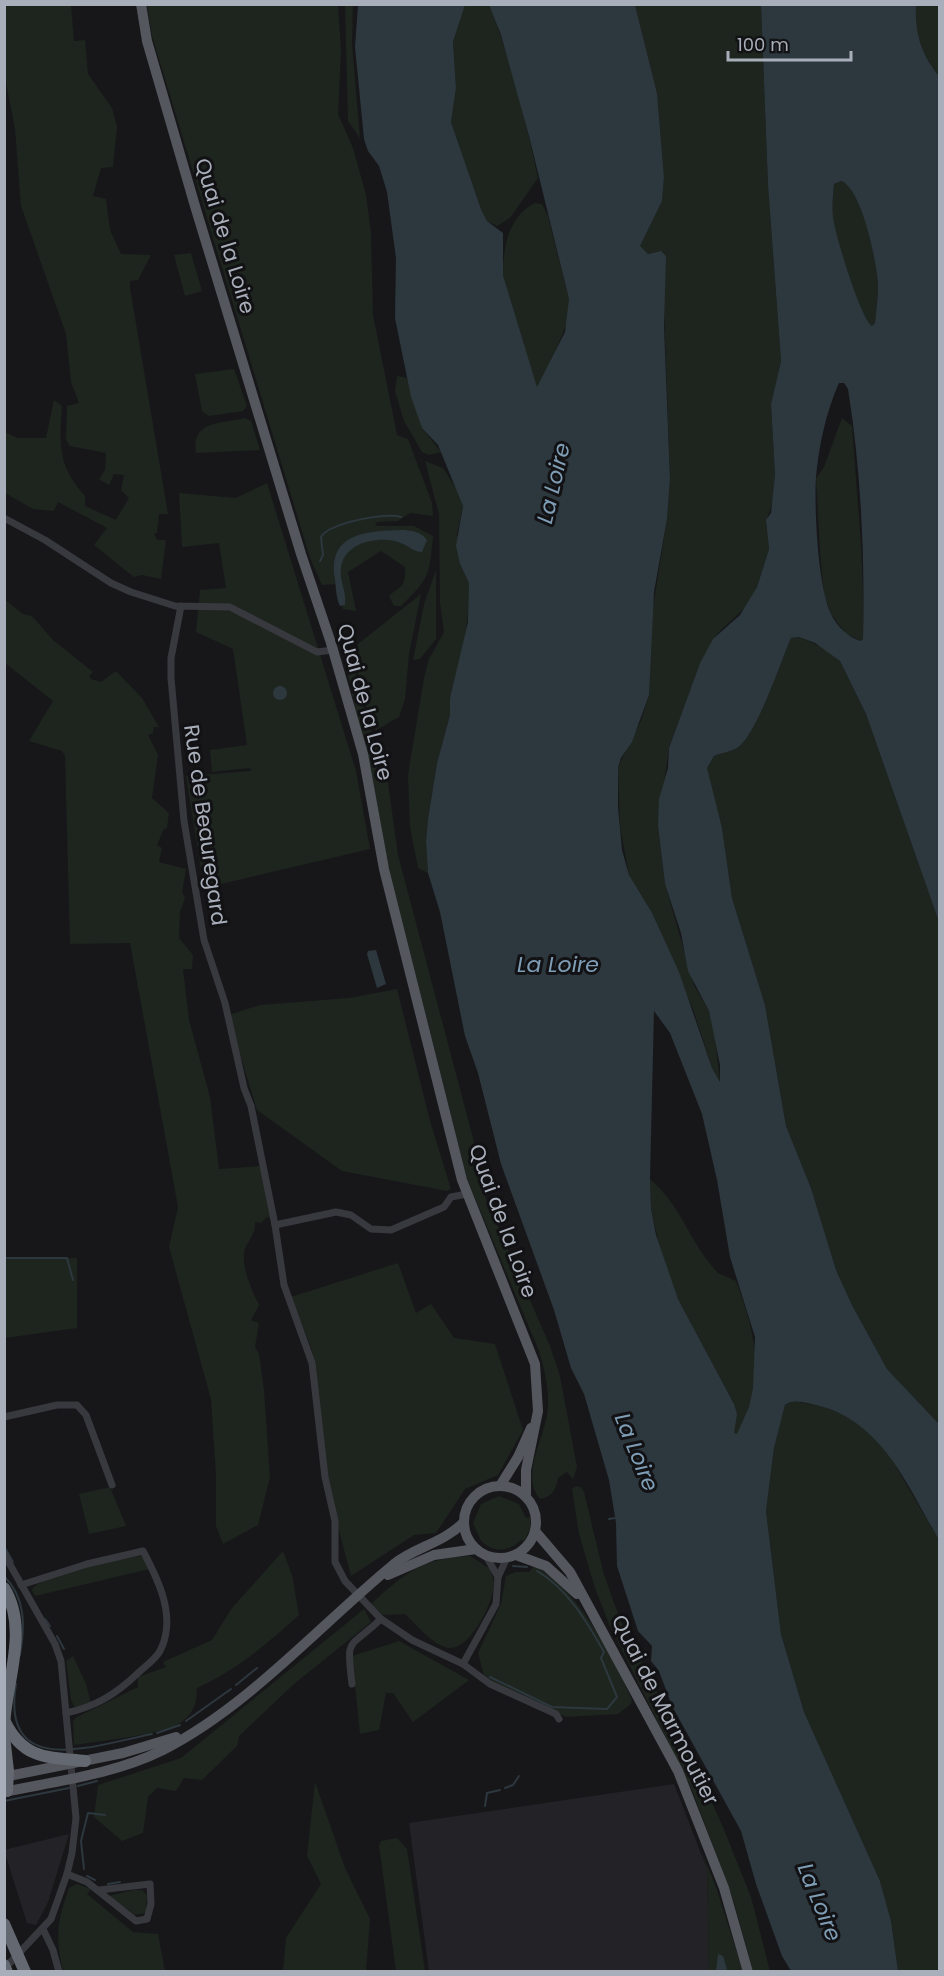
<svg xmlns="http://www.w3.org/2000/svg" width="944" height="1976" viewBox="0 0 944 1976" font-family="Poppins,sans-serif">
	<rect width="100%" height="100%" fill="#17171a"/>
	<g fill="#232327">
		<polygon points="674,1784 707,1869 709,1971 429,1971 409,1823"/>
		<polygon points="69,1834 48,1902 36,1925 27,1923 4,1850"/>
	</g>
	<g fill="#1d251e">
		<path d="M5 4 71 5 74 41 85 40 88 74 112 108 117 127 113 167 101 168 93 196 106 199 110 230 121 254 151 255 138 280 130 281V288L168 514H159L157 533 154 534 157 540H166L161 579 142 575 134 577 94 545 107 528 58 502 54 511 33 509 5 493V432L17 438H46L54 400 62 406C59 445 58 466 85 496V506L116 520 129 498 121 490 124 475 114 474 109 485 99 479 105 470 106 453 70 446 66 440 67 406 79 403 71 382 66 334 21 206 15 129 5 77Z"/>
		<path d="M147 5H338L341 51 338 114 353 148 366 195 371 233 373 315 397 435 408 439 432 503 433 516 410 513 398 521 377 522 375 526H414L433 536C429 574 431 577 401 606H394L389 596C401 584 406 589 405 567L381 551 348 572 356 611 343 609 336 584 322 585 310 558 152 36Z"/>
		<polygon points="345,5 353,5 352,43 360,138 348,121"/>
		<path d="M465 5H489C511 59 526 121 538 178L510 218 497 226 487 221 481 209 451 122 456 88 453 42Z"/>
		<polygon points="635,5 761,5 768,185 781,361 771,404 775,475 773,500 766,523 769,549 757,587 748,605 718,633 700,663 669,748 658,826 665,884 694,985 709,1011 715,1038 720,1082 712,1068 693,1009 629,875 620,826 618,767 641,721 649,695 651,620 667,519 670,479 664,308 656,252 649,254 641,250 640,245 662,201 664,177 657,93"/>
		<path d="M916 5H939V76C921 54 915 33 916 5Z"/>
		<path d="M841 181C862 187 877 264 878 285 878 298 876 311 875 323L872 327C860 319 835 234 833 217 832 206 833 195 834 184Z"/>
		<path d="M535 203 542 204 548 216 569 299V318L550 364 537 388 503 275C503 248 508 216 535 203Z"/>
		<polygon points="191,253 202,291 185,296 174,255"/>
		<polygon points="234,369 247,406 243,411 209,416 202,411 195,374"/>
		<polygon points="397,376 407,378 422,428 441,452 429,455 422,452 404,421 395,391"/>
		<path d="M245 418 251 421 260 450 196 453C191 420 221 424 245 418Z"/>
		<path d="M842 418 852 426C857 497 865 567 863 639L861 641 845 633 830 612 824 594 820 552 816 478 824 467Z"/>
		<polygon points="425,461 443,468 459,493 463,506 457,534 460,564 469,583 470,593 465,641 450,698 450,715 437,763 428,819 426,841 428,873 418,868 410,827 408,775 424,678 429,659 444,632 440,603 439,514"/>
		<polygon points="267,483 356,771 370,849 204,888 186,776 251,771 250,768 212,772 210,750 247,745 233,649 196,632 200,590 226,588 219,543 182,547 179,493 236,498"/>
		<polygon points="436,570 436,639 420,659 413,660 424,604"/>
		<path d="M421 594 409 654 405 699 399 717 376 730C364 706 354 671 358 644Z"/>
		<path d="M4 599 23 614 32 616 53 640 93 672 89 676 91 679 101 682 116 671 142 698 159 727H154L153 733 148 735 158 755 152 798 169 813 167 828 164 829 157 845 162 848 159 862 186 869 182 892 185 898 180 912 179 938 193 955 192 969H183L189 1020 210 1097 219 1169 262 1166 274 1219 267 1217 261 1223 255 1222C256 1233 249 1239 245 1249 240 1265 252 1291 259 1305L251 1320 259 1323 255 1347 259 1354 264 1390 270 1477 258 1525 223 1544 216 1526V1475L211 1399 169 1247 178 1207 130 943 70 944 65 756 62 751 29 741 53 701 5 663Z"/>
		<path d="M799 637 828 650 840 661 866 714 939 922V1424L887 1369 852 1305 836 1270 811 1188 786 1126 765 1005 732 898 722 828 708 780 707 768 714 756C721 753 730 752 737 748 756 737 781 661 791 638Z"/>
		<path d="M349 663H353L365 714 387 776 398 855 473 1138 484 1194 550 1346 560 1376 577 1467 573 1479 567 1472 558 1478C556 1490 552 1497 540 1499 519 1475 547 1435 548 1406 549 1387 544 1369 539 1351L467 1179 386 856 346 665Z"/>
		<polygon points="397,989 430,1121 451,1189 447,1191 342,1171 257,1110 228,1015 260,1005 349,998"/>
		<path d="M650 1179C681 1206 687 1236 712 1266L718 1273 736 1281C756 1334 767 1381 737 1434H734V1404L678 1299 664 1266 651 1209Z"/>
		<polygon points="77,1258 77,1328 5,1338 5,1259"/>
		<polygon points="398,1263 416,1313 431,1304 454,1338 495,1344 523,1430 498,1475 465,1489 436,1533 414,1535 351,1576 328,1489 312,1350 291,1297"/>
		<polygon points="794,1401 825,1407 839,1413 855,1421 872,1435 885,1448 939,1540 939,1971 898,1971 891,1921 880,1881 804,1712 781,1634 766,1511 774,1448 785,1405"/>
		<polygon points="576,1486 581,1487 584,1492 604,1575 621,1622 698,1772 723,1827 751,1897 770,1971 753,1971 733,1899 692,1790 609,1624 595,1588 579,1534 572,1489"/>
		<polygon points="110,1487 126,1526 89,1534 79,1494"/>
		<path d="M499 1496 519 1504 526 1518 530 1517V1529L524 1541 521 1540C509 1552 494 1553 481 1541L473 1523 481 1504Z"/>
		<path d="M283 1551 292 1575 299 1615C267 1644 237 1670 197 1688 197 1701 194 1713 183 1721 166 1735 98 1741 74 1745L73 1721 77 1717 138 1687V1677L166 1667 163 1662 212 1640 232 1608Z"/>
		<path d="M139 1556 144 1557 150 1569 35 1596 32 1590C41 1573 118 1561 139 1556Z"/>
		<path d="M470 1556 490 1569C491 1573 494 1579 494 1583 494 1602 468 1656 445 1647 431 1643 416 1624 405 1614L383 1615 371 1604C405 1573 422 1558 470 1556Z"/>
		<path d="M534 1566C574 1584 616 1660 632 1700L631 1704 618 1714 566 1717 493 1682 484 1675 478 1653 501 1604 506 1576 516 1572H529Z"/>
		<polygon points="364,1609 371,1622 294,1684 239,1736 237,1746 202,1780 184,1778 176,1791 157,1788 148,1797 143,1833 122,1841 94,1817 98,1785 181,1758"/>
		<polygon points="399,1641 469,1680 413,1722 393,1693 386,1693 379,1730 360,1734 352,1656"/>
		<polygon points="73,1656 86,1684 91,1703 75,1708 71,1700 66,1661"/>
		<polygon points="315,1782 345,1868 370,1919 366,1971 283,1971 286,1938 321,1884 307,1856"/>
		<polygon points="397,1838 407,1849 425,1971 396,1971 379,1845 381,1841"/>
		<polygon points="701,1851 715,1884 743,1971 709,1971 707,1869"/>
		<path d="M77 1884 91 1889 87 1894 133 1932 158 1934 165 1971H63C55 1936 57 1922 69 1888Z"/>
		<polygon points="133,1890 142,1890 147,1895 146,1913 135,1915 109,1896"/>
	</g>
	<g fill="#2d373e" fill-rule="evenodd">
		<path d="M358 5H465L453 42 456 88 451 122 481 209 487 221 503 233V275L537 387 565 332 569 299 529 136 501 35 489 5H635L657 93 664 177 662 201 640 246 648 254 661 251 666 256 664 326 670 479 667 519 654 592 649 695 632 742 621 758 618 767V807L622 850 629 875 652 913 679 972 712 1068 720 1082V1065L709 1011 688 971 681 933 665 884 658 826 659 799 668 768 669 748 700 663 713 639 740 615 757 587 769 549 766 520 771 513 775 475 771 404 781 361 768 185 761 5H916C915 33 921 54 939 76V922L866 714 840 661 815 643 799 637 791 638C781 661 756 737 737 748 730 752 721 753 714 756L707 768 722 828 732 898 765 1005 786 1126 811 1188 836 1270 852 1305 887 1369 939 1424V1540C908 1487 882 1420 816 1405 806 1403 794 1398 785 1405L774 1448 766 1511 781 1634 804 1712 880 1881 891 1921 898 1971H791L782 1956 756 1884 741 1831 672 1706 659 1671 651 1661 652 1646 638 1631 617 1566 616 1523 609 1480 584 1394 571 1368 554 1310 501 1164 478 1073 465 1036 440 912 428 873 426 841 428 819 437 763 450 715V698L468 622 469 583 460 564 456 546 463 506 438 445 422 428 411 397 395 318 396 258 387 192 379 166 368 151 364 139 355 47ZM841 181C862 188 877 264 878 285 878 298 876 311 875 323L872 326C861 320 835 234 833 217 832 206 833 195 834 184ZM839 383H844L848 389C861 470 865 556 863 639L861 641C847 637 837 626 831 614 818 587 814 508 816 477 819 445 826 412 839 383ZM654 1011 670 1033 702 1114 717 1180 730 1257 755 1337 753 1388 749 1407 737 1434 734 1433 737 1414 734 1404 678 1299 656 1235 651 1209 650 1179Z"/>
		<path d="M405 530C414 531 421 532 427 540L422 552C414 552 409 546 401 543 380 535 344 542 341 568 339 581 347 592 345 605L340 606C336 598 336 588 335 579 327 531 370 531 405 530Z"/>
		<circle cx="280" cy="693" r="7"/>
		<polygon points="376,950 386,984 377,988 367,954 368,951"/>
		<polygon points="718,1954 723,1956 727,1969 724,1971 716,1971"/>
	</g>
	<g fill="none" stroke-linecap="round" stroke-linejoin="round">
		<g stroke="#2d373e" stroke-width="2">
			<path d="M320 561 323 555 321 537C329 523 386 512 401 517"/>
			<polyline points="4,1258 67,1258 73,1280"/>
			<polyline points="609,1519 615,1518"/>
			<polyline points="4,1546 13,1562"/>
			<polyline points="513,1566 527,1567"/>
			<path d="M537 1571C568 1589 587 1622 604 1652L601 1658 617 1697 607 1709"/>
			<path d="M4 1576C26 1598 25 1626 20 1655"/>
			<polyline points="45,1619 50,1626"/>
			<polyline points="57,1636 64,1649"/>
			<polyline points="490,1677 552,1707 606,1709"/>
			<path d="M16 1684C0 1781 96 1745 152 1734"/>
			<polyline points="236,1685 257,1668"/>
			<polyline points="186,1721 231,1689"/>
			<polyline points="157,1733 180,1725"/>
			<polyline points="78,1786 97,1781"/>
			<polyline points="505,1788 513,1785 519,1776"/>
			<polyline points="4,1801 69,1788"/>
			<polyline points="485,1806 487,1793 500,1790"/>
			<polyline points="84,1869 81,1841 88,1813 105,1815"/>
			<polyline points="87,1876 95,1880"/>
			<polyline points="108,1884 120,1882"/>
		</g>
		<g stroke="#38393f" stroke-width="7">
			<polyline points="4,518 45,540 111,583 131,592 175,606 230,607 317,652 333,650"/>
			<polyline points="181,606 171,658 171,678 184,821 204,940 225,1003 244,1088 251,1106 275,1225 284,1285 312,1363 325,1477 335,1521 335,1562 345,1581 381,1619"/>
			<polyline points="275,1225 336,1212 351,1215 371,1229 391,1230 444,1207 451,1197 467,1194"/>
			<polyline points="4,1417 57,1405 77,1405 86,1415 112,1485"/>
			<polyline points="4,1554 55,1644 61,1661 76,1818 72,1853 67,1874 51,1919 5,1968"/>
			<polyline points="486,1556 498,1577"/>
			<path d="M21 1585 87 1564 143 1551C159 1581 177 1618 160 1651 155 1660 144 1667 137 1674 116 1694 95 1707 66 1713"/>
			<polyline points="463,1664 496,1604 498,1577 507,1558"/>
			<path d="M352 1684C346 1636 348 1650 381 1619L412 1640 463 1664 490 1684 556 1714 559 1719"/>
			<polyline points="67,1874 87,1882 136,1921 147,1919 151,1904 150,1884 99,1890"/>
			<polyline points="43,1929 53,1950 59,1972"/>
		</g>
		<g stroke="#54575e" stroke-width="10">
			<polyline points="141,4 147,41 195,206 301,554 331,643 363,754 384,869 462,1180 535,1364 538,1411 526,1470 526,1497"/>
			<polyline points="500,1486 518,1457 531,1428"/>
			<circle cx="500" cy="1522" r="36"/>
			<polyline points="535,1531 570,1572 678,1771 724,1888 748,1972"/>
			<polyline points="516,1555 546,1566 577,1594"/>
			<polyline points="388,1575 434,1555 476,1549"/>
			<polyline points="4,1777 123,1753 176,1737"/>
			<path d="M4 1792C57 1781 115 1774 163 1750 248 1707 321 1624 394 1564 417 1546 442 1544 464 1522"/>
		</g>
		<g stroke="#646870" stroke-width="12">
			<path d="M4 1588C30 1630 5 1683 4 1728"/>
			<path d="M5 1722C24 1760 48 1757 85 1761"/>
			<polyline points="4,1736 8,1771 7,1791"/>
			<polyline points="4,1924 25,1972"/>
			<polyline points="4,1965 7,1972"/>
		</g>
	</g>
	<g text-anchor="middle" stroke-width="6" stroke-linejoin="round" paint-order="stroke">
		<g font-size="21" fill="#a9afba" stroke="#121215">
			<text transform="translate(225 236) rotate(73)" y="7">Quai de la Loire</text>
			<text transform="translate(365 702) rotate(75)" y="7">Quai de la Loire</text>
			<text transform="translate(205 825) rotate(82)" y="7">Rue de Beauregard</text>
			<text transform="translate(503 1221) rotate(70)" y="7">Quai de la Loire</text>
			<text transform="translate(665 1710) rotate(63)" y="7">Quai de Marmoutier</text>
		</g>
		<g font-size="22" font-style="italic" fill="#7f9eb6" stroke="#121215">
			<text transform="translate(553 483) rotate(-77)" y="8">La Loire</text>
			<text x="558" y="972">La Loire</text>
			<text transform="translate(637 1452) rotate(68)" y="8">La Loire</text>
			<text transform="translate(820 1902) rotate(68)" y="8">La Loire</text>
		</g>
	</g>
	<rect width="944" height="1976" fill="none" stroke="#a9afba" stroke-width="12"/>
	<path d="M728 51v9h123v-9" fill="none" stroke="#a9afba" stroke-width="3"/>
	<text x="737" y="51" font-size="18" fill="#a9afba" stroke="#121215" stroke-width="4.5" paint-order="stroke">100 m</text>
</svg>
